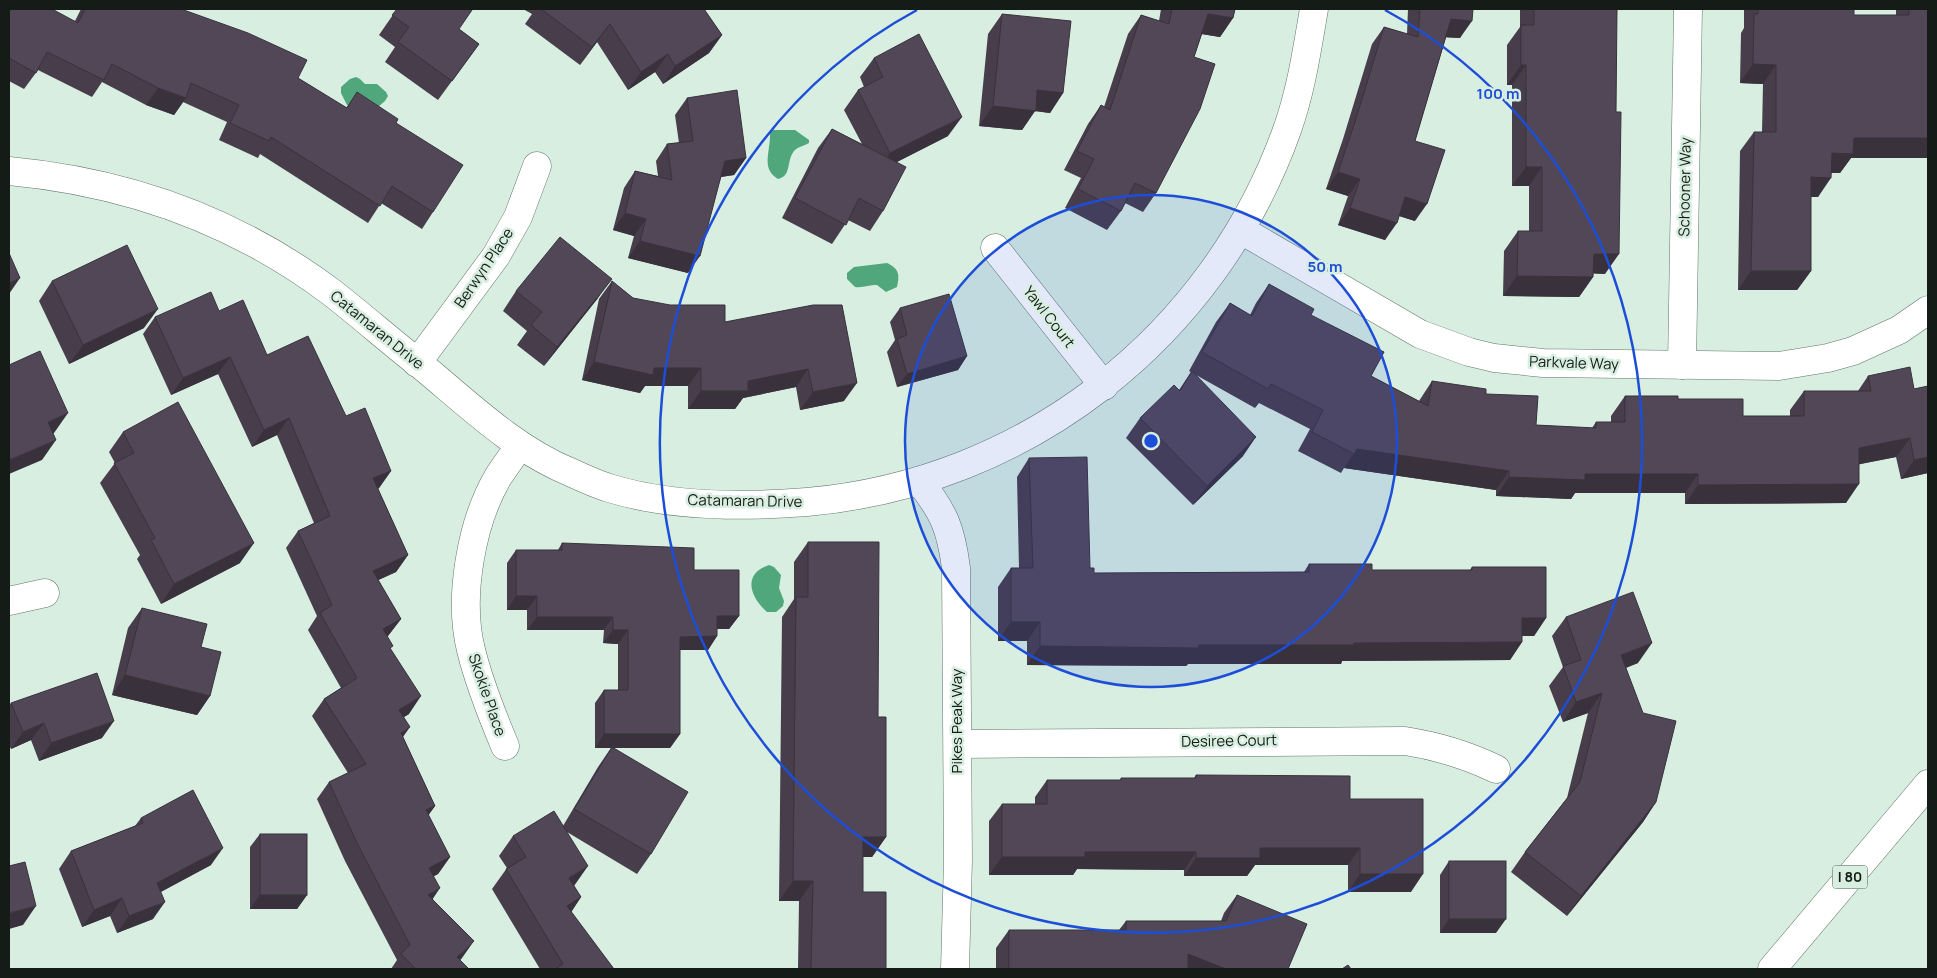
<svg xmlns="http://www.w3.org/2000/svg" width="1937" height="978" viewBox="0 0 1937 978" font-family="Manrope,sans-serif">
	<rect width="100%" height="100%" fill="#d8eee1"/>
	<g fill="#4fa77b">
		<polygon points="356,77 360,79 365,84 377,84 386,92 388,96 385,101 378,107 367,100 347,105 341,93 341,87 350,79"/>
		<path d="M795 130 809 140V143C804 146 797 147 794 151 786 161 792 176 778 179 760 168 771 151 770 133L773 130Z"/>
		<path d="M887 263C899 269 900 274 897 287L886 292 877 285C868 285 863 288 855 287L847 279V273L854 267Z"/>
		<path d="M769 565 774 567 781 575 779 588 784 601 783 606 776 612H767C750 597 742 574 769 565Z"/>
	</g>
	<g fill="none" stroke-linecap="round" stroke-linejoin="round">
		<defs>
			<g id="minor">
				<path d="M9 171C128 182 235 220 331 292 362 316 391 342 422 366 468 404 514 449 570 472 583 478 596 484 609 488 670 507 744 507 807 502 1026 483 1213 337 1287 130 1301 91 1307 50 1314 9"/>
				<polyline points="1241,230 1420,334 1469,352 1494,358 1543,363 1779,366 1828,358 1853,351 1899,330 1928,310"/>
				<polyline points="995,248 1104,386"/>
				<polyline points="417,363 496,256 518,217 537,166"/>
				<polyline points="1682,365 1688,9"/>
				<path d="M919 481C944 512 951 529 956 568L958 860 955 969"/>
				<polyline points="9,601 45,593"/>
				<path d="M958 744 1405 741C1437 746 1467 755 1496 769"/>
				<path d="M505 746C492 715 479 683 471 650 458 598 471 523 498 477 505 466 513 456 520 445"/>
			</g>
			<polyline id="highway" points="1772,969 1928,784"/>
		</defs>
		<use href="#minor" stroke="#617569" stroke-width="29"/>
		<use href="#highway" stroke="#617569" stroke-width="29"/>
		<use href="#minor" stroke="#fff" stroke-width="28"/>
		<use href="#highway" stroke="#fff" stroke-width="28"/>
	</g>
	<g fill="#473d4b">
		<polygon points="9,9 75,21 81,9 181,9 298,78 346,108 357,92 396,123 433,212 422,229 381,203 368,223 260,154 258,158 219,140 227,122 183,102 174,115 146,105 102,82 92,97 38,70 24,89 9,81"/>
		<polygon points="397,9 459,29 479,44 438,100 385,62 395,47 379,35"/>
		<polygon points="523,9 704,9 722,35 709,53 663,84 655,72 628,90 597,42 580,65 525,24 532,14"/>
		<polygon points="1161,9 1235,9 1233,18 1220,37 1202,34 1194,57 1156,193 1143,212 1125,203 1121,211 1107,230 1065,208 1081,178 1064,170 1088,124 1101,105 1104,107 1128,34 1141,15 1159,21"/>
		<polygon points="1408,9 1473,9 1460,38 1446,37 1415,141 1415,221 1399,216 1385,240 1338,225 1348,196 1326,189 1343,139 1372,44 1384,27 1407,34"/>
		<polygon points="1520,9 1617,9 1605,274 1593,273 1593,277 1579,297 1503,296 1504,251 1518,231 1529,231 1529,186 1512,186 1512,85 1507,85 1507,45 1520,27"/>
		<polygon points="1744,9 1854,9 1854,15 1896,15 1896,9 1928,9 1928,158 1851,158 1840,173 1831,173 1818,197 1811,197 1811,271 1797,290 1738,290 1740,151 1754,132 1762,132 1763,84 1740,83 1741,33 1744,28"/>
		<polygon points="1002,14 1063,93 1050,113 1035,111 1022,130 979,126 988,34"/>
		<polygon points="874,58 948,136 897,162 883,211 870,231 848,220 832,244 782,218 818,148 832,129 862,144 844,110 858,90 864,87 860,77"/>
		<polygon points="687,98 746,158 734,175 721,177 688,273 628,258 634,236 613,230 624,188 635,171 658,176 656,161 667,144 679,143 675,115"/>
		<polygon points="52,281 144,328 69,364 39,301"/>
		<polygon points="612,281 633,298 725,322 842,305 844,401 800,410 796,387 743,398 735,409 688,409 688,386 645,386 640,393 582,380 599,299"/>
		<polygon points="1269,284 1311,315 1371,376 1419,401 1432,381 1486,394 1536,425 1592,428 1596,422 1611,422 1611,416 1625,396 1678,399 1743,416 1790,416 1790,410 1804,391 1858,391 1868,376 1914,389 1928,386 1928,473 1901,479 1896,457 1859,464 1846,503 1685,504 1685,493 1575,493 1571,499 1496,496 1496,490 1344,468 1341,473 1298,451 1310,429 1259,403 1255,408 1196,375 1243,456 1193,505 1126,438 1140,418 1179,390 1191,372 1189,371 1216,322 1230,303 1250,315 1256,303"/>
		<polygon points="516,291 598,298 544,366 517,345 527,331 503,311"/>
		<polygon points="900,308 967,356 958,370 897,387 887,352 895,340 890,322"/>
		<polygon points="219,311 267,355 346,416 391,471 379,488 378,489 408,555 396,572 378,580 401,619 387,637 409,714 404,717 403,737 435,806 428,815 450,857 438,874 434,876 433,899 462,958 460,960 469,969 391,969 397,960 345,861 317,799 329,782 348,773 312,716 324,699 341,688 308,630 317,616 286,548 298,531 314,523 277,435 252,447 218,374 171,395 143,334 155,317"/>
		<polygon points="123,432 240,563 161,604 137,559 140,555 100,483 115,463 109,452"/>
		<polygon points="1029,458 1090,568 1094,573 1304,572 1309,564 1372,570 1470,570 1472,567 1546,618 1534,636 1522,636 1522,642 1510,660 1342,661 1341,664 1188,664 1186,666 1027,665 1027,641 998,641 998,587 1011,568 1019,568 1017,477"/>
		<polygon points="808,542 878,717 886,837 872,857 863,857 863,892 886,969 798,969 799,901 779,901 782,617 794,599 794,562"/>
		<polygon points="562,543 694,570 739,616 729,629 717,629 717,636 708,650 680,650 680,734 670,748 614,748 651,854 637,874 567,832 574,886 581,897 571,912 614,969 540,969 492,889 507,868 499,856 513,836 563,826 598,767 611,748 595,748 595,703 604,690 618,690 618,644 603,643 604,630 527,630 527,610 507,610 507,563 516,550 558,550"/>
		<polygon points="142,608 201,647 210,696 197,715 112,695 128,628"/>
		<polygon points="1566,617 1638,663 1626,668 1656,802 1643,822 1567,916 1511,872 1525,852 1567,798 1588,713 1563,722 1549,686 1563,667 1552,636"/>
		<polygon points="11,703 102,738 39,761 31,740 11,749 9,745 9,706"/>
		<polygon points="1196,775 1350,799 1411,892 1348,892 1348,865 1255,865 1247,876 1184,876 1184,870 1077,869 1073,875 989,875 989,821 1002,804 1035,804 1035,797 1047,780 1120,780 1121,778 1194,778"/>
		<polygon points="141,818 211,865 161,892 153,919 117,933 110,916 82,927 59,869 71,851 135,826"/>
		<polygon points="260,834 307,895 297,909 250,909 250,847"/>
		<polygon points="1449,861 1496,933 1440,933 1440,875"/>
		<polygon points="1237,895 1288,969 996,969 996,948 1009,930 1119,930 1126,921 1221,921 1224,913"/>
	</g>
	<g fill="#39323d">
		<polygon points="1208,14 1233,18 1220,37 1195,33"/>
		<polygon points="1451,19 1472,21 1460,38 1439,37"/>
		<polygon points="610,24 597,42 580,65 592,47"/>
		<polygon points="722,35 709,53 663,84 675,66"/>
		<polygon points="668,54 655,72 628,90 641,72"/>
		<polygon points="1753,64 1776,65 1763,84 1740,83"/>
		<polygon points="1521,65 1526,65 1512,85 1507,85"/>
		<polygon points="158,88 186,98 174,115 146,105"/>
		<polygon points="1037,90 1063,93 1050,113 1035,111 1022,130 979,126 993,106"/>
		<polygon points="962,117 948,136 877,172 890,153"/>
		<polygon points="1854,138 1928,138 1928,158 1851,158 1840,173 1818,172 1832,153"/>
		<polygon points="746,158 734,175 713,178 725,161"/>
		<polygon points="1526,167 1542,167 1529,186 1512,186"/>
		<polygon points="1338,172 1360,179 1348,196 1326,189"/>
		<polygon points="1811,177 1831,178 1818,197 1797,197"/>
		<polygon points="1405,197 1427,204 1415,221 1393,214"/>
		<polygon points="1350,208 1397,223 1385,240 1338,225"/>
		<polygon points="625,213 646,219 634,236 613,230"/>
		<polygon points="640,241 700,256 688,273 628,258"/>
		<polygon points="1594,254 1619,254 1605,274 1580,273"/>
		<polygon points="1751,271 1811,271 1797,290 1738,290"/>
		<polygon points="1517,276 1593,277 1579,297 1503,296"/>
		<polygon points="20,278 9,294 9,283"/>
		<polygon points="612,279 598,298 544,366 557,347"/>
		<polygon points="158,309 144,328 69,364 83,345"/>
		<polygon points="967,356 958,370 897,387 907,374"/>
		<polygon points="230,357 218,374 171,395 183,378"/>
		<polygon points="594,362 654,368 701,368 688,386 645,386 640,393 582,380"/>
		<polygon points="808,369 796,387 743,398 735,409 688,409 701,391"/>
		<polygon points="857,383 844,401 800,410 813,392"/>
		<polygon points="68,413 54,433 34,442 48,422"/>
		<polygon points="289,418 277,435 252,447 264,430"/>
		<polygon points="1256,437 1243,456 1193,505 1207,486"/>
		<polygon points="1910,438 1896,457 1846,467 1859,448"/>
		<polygon points="56,440 42,460 9,474 9,460"/>
		<polygon points="1357,449 1509,471 1496,490 1344,468"/>
		<polygon points="1928,457 1928,473 1901,479 1914,460"/>
		<polygon points="391,471 379,488 361,496 373,478"/>
		<polygon points="1585,474 1698,474 1685,493 1575,493 1571,499 1496,496 1509,477"/>
		<polygon points="1859,484 1846,503 1685,504 1698,485"/>
		<polygon points="254,543 240,563 161,604 174,584"/>
		<polygon points="408,555 396,572 361,588 373,571"/>
		<polygon points="516,596 537,596 527,610 507,610"/>
		<polygon points="717,616 739,616 729,629 708,629"/>
		<polygon points="537,617 613,617 604,630 527,630"/>
		<polygon points="1522,618 1546,618 1534,636 1510,636"/>
		<polygon points="401,619 388,636 371,647 383,629"/>
		<polygon points="1011,622 1040,622 1027,641 998,641"/>
		<polygon points="613,630 628,630 618,644 603,643"/>
		<polygon points="717,636 708,650 670,650 680,637"/>
		<polygon points="1522,642 1510,660 1342,661 1341,664 1188,664 1186,666 1027,665 1040,646"/>
		<polygon points="1652,643 1638,663 1608,674 1621,655"/>
		<polygon points="125,675 210,696 197,715 112,695"/>
		<polygon points="1602,693 1588,713 1563,722 1576,702"/>
		<polygon points="421,696 409,714 387,727 399,710"/>
		<polygon points="114,721 102,738 39,761 51,743"/>
		<polygon points="44,723 31,740 11,749 23,732"/>
		<polygon points="410,727 398,744 401,733"/>
		<polygon points="604,734 680,734 670,748 595,748"/>
		<polygon points="1656,802 1643,822 1567,916 1581,896"/>
		<polygon points="435,806 423,823 426,810"/>
		<polygon points="863,837 886,837 872,857 850,857"/>
		<polygon points="223,848 211,865 145,900 157,883"/>
		<polygon points="1260,848 1360,848 1348,865 1255,865 1247,876 1184,876 1196,858"/>
		<polygon points="1085,852 1196,852 1184,870 1077,869 1073,875 989,875 1002,857"/>
		<polygon points="450,857 438,874 417,885 429,868"/>
		<polygon points="588,866 574,886 569,878"/>
		<polygon points="1360,874 1423,874 1411,892 1348,892"/>
		<polygon points="793,881 813,881 799,901 779,901"/>
		<polygon points="440,888 428,906 428,895"/>
		<polygon points="260,895 307,895 297,909 250,909"/>
		<polygon points="581,897 568,917 567,906"/>
		<polygon points="122,898 110,916 82,927 94,910"/>
		<polygon points="165,902 153,919 117,933 129,916"/>
		<polygon points="36,906 23,925 9,929 9,913"/>
		<polygon points="1449,919 1506,919 1496,933 1440,933"/>
		<polygon points="474,941 462,958 451,969 457,957"/>
		<polygon points="1188,954 1226,969 1178,969"/>
	</g>
	<g fill="#524757" stroke="#39323d">
		<polygon points="9,9 52,9 78,23 85,9 181,9 248,33 307,60 298,78 347,108 357,92 398,119 396,123 463,165 433,212 392,186 380,206 271,137 269,141 230,123 239,105 191,83 186,98 158,88 112,64 104,80 47,52 36,73 9,58"/>
		<polygon points="397,9 471,9 472,10 459,29 479,44 452,81 398,42 409,27 392,15"/>
		<polygon points="541,9 704,9 722,35 675,66 668,54 641,72 610,24 592,47"/>
		<polygon points="1172,9 1235,9 1233,18 1208,14 1194,57 1215,64 1200,109 1156,193 1135,183 1121,211 1078,189 1094,159 1077,151 1101,105 1110,110 1141,15 1169,24"/>
		<polygon points="1420,9 1473,9 1472,21 1451,19 1415,141 1445,150 1427,204 1405,197 1397,223 1350,208 1360,179 1338,172 1355,122 1384,27 1418,37"/>
		<polygon points="1534,9 1617,9 1616,112 1621,112 1619,254 1594,254 1593,277 1517,276 1518,231 1542,231 1542,167 1526,167 1526,65 1521,65 1521,25 1534,25"/>
		<polygon points="1758,9 1854,9 1854,15 1909,15 1909,9 1928,9 1928,138 1854,138 1853,154 1832,153 1831,178 1811,177 1811,271 1751,271 1754,132 1776,132 1776,65 1753,64 1754,14 1758,14"/>
		<polygon points="1002,14 1071,21 1063,93 1037,90 1036,111 993,106"/>
		<polygon points="919,34 962,117 890,153 858,90 883,77 874,58"/>
		<polygon points="737,90 746,158 725,161 700,256 640,241 646,219 625,213 635,171 672,180 667,144 693,141 687,98"/>
		<polygon points="832,129 906,167 883,211 859,198 846,225 795,198"/>
		<polygon points="560,237 612,279 557,347 531,325 542,312 516,291"/>
		<polygon points="127,245 158,309 83,345 52,281"/>
		<polygon points="9,253 20,278 9,283"/>
		<polygon points="612,281 633,298 670,305 725,305 725,322 813,305 842,305 857,383 813,392 808,369 748,381 748,391 701,391 701,368 654,368 653,375 594,362"/>
		<polygon points="1269,284 1314,309 1311,315 1384,352 1371,376 1428,406 1432,381 1486,389 1486,394 1538,396 1536,425 1596,428 1596,422 1625,422 1625,396 1678,396 1678,399 1743,399 1743,416 1804,416 1804,391 1871,391 1868,376 1910,367 1914,389 1928,386 1928,457 1914,460 1910,438 1859,448 1859,484 1698,485 1698,474 1585,474 1585,480 1509,477 1509,471 1357,449 1354,454 1312,432 1323,410 1271,384 1268,389 1202,352 1230,303 1252,316"/>
		<polygon points="211,292 219,311 243,300 267,355 308,336 346,416 365,408 391,471 373,478 408,555 373,571 401,619 383,629 393,646 390,648 421,696 399,710 410,727 401,733 435,806 426,810 450,857 429,868 440,888 428,895 474,941 457,957 469,969 416,969 401,954 410,945 357,843 329,782 366,764 324,699 357,678 320,613 332,605 298,531 330,516 289,418 264,430 230,357 183,378 155,317"/>
		<polygon points="949,294 967,356 907,374 897,339 907,335 900,308"/>
		<polygon points="40,351 68,413 48,422 56,440 9,460 9,365"/>
		<polygon points="1192,371 1256,437 1207,486 1140,418 1174,385 1180,391"/>
		<polygon points="178,402 254,543 174,584 151,540 155,538 114,463 134,453 123,432"/>
		<polygon points="1087,457 1090,568 1094,568 1094,573 1309,572 1309,564 1372,564 1372,570 1472,570 1472,567 1546,567 1546,618 1522,618 1522,642 1354,643 1354,645 1199,645 1199,648 1040,646 1040,622 1011,622 1011,568 1033,568 1029,458"/>
		<polygon points="808,542 879,542 878,717 886,717 886,837 863,837 863,892 886,892 886,969 811,969 813,881 793,881 796,597 808,597"/>
		<polygon points="562,543 694,548 694,570 739,570 739,616 717,616 717,636 680,637 680,734 604,734 604,690 628,690 628,630 613,630 613,617 537,617 537,596 516,596 516,550 562,550"/>
		<polygon points="1633,592 1652,643 1621,655 1643,713 1676,721 1656,802 1581,896 1525,852 1580,782 1602,693 1576,702 1563,666 1581,660 1566,617"/>
		<polygon points="142,608 207,624 201,647 221,652 210,696 125,675"/>
		<polygon points="97,673 114,721 51,743 44,723 23,732 11,703"/>
		<polygon points="612,747 688,792 651,854 574,809"/>
		<polygon points="1196,775 1350,776 1350,799 1423,799 1423,874 1360,874 1360,848 1260,848 1260,858 1196,858 1196,852 1085,852 1085,857 1002,857 1002,804 1047,804 1047,780 1121,780 1121,778 1196,778"/>
		<polygon points="193,790 223,848 157,883 165,902 129,916 122,898 94,910 71,851 143,823 141,818"/>
		<polygon points="554,811 588,866 569,878 581,897 567,906 614,969 555,969 563,964 506,869 526,857 513,836"/>
		<rect x="260" y="834" width="47" height="61"/>
		<rect x="1449" y="861" width="57" height="58"/>
		<polygon points="25,862 36,906 9,913 9,866"/>
		<polygon points="1237,895 1307,924 1288,969 1226,969 1188,954 1188,969 1009,969 1009,930 1126,930 1126,921 1226,921"/>
		<polygon points="1348,965 1351,969 1342,969"/>
	</g>
	<circle cx="1151" cy="441" r="246" fill="#1d4ed8" fill-opacity=".12"/>
	<g fill="none" stroke="#1d4ed8" stroke-width="2.5">
		<circle cx="1151" cy="441" r="246"/>
		<path d="M1385 10A491 491 0 1 1 917 10"/>
	</g>
	<g text-anchor="middle" stroke-width="5" stroke-linejoin="round" paint-order="stroke">
		<rect fill="#d8eee1" stroke="#505b54" stroke-width="1" x="1832.5" y="865.5" width="35" height="23" rx="4"/>
		<g font-size="14" font-weight="bold" fill="#151c18">
			<text x="1850" y="882">I 80</text>
		</g>
		<g font-size="15" fill="#151c18" stroke="#d8eee1">
			<text transform="translate(1685 187) rotate(-89)" y="5">Schooner Way</text>
			<text transform="translate(484 268) rotate(-56)" y="5">Berwyn Place</text>
			<text transform="translate(1049 317) rotate(52)" y="5">Yawl Court</text>
			<text transform="translate(377 330) rotate(39)" y="5">Catamaran Drive</text>
			<text transform="translate(1574 363) rotate(2)" y="5">Parkvale Way</text>
			<text transform="translate(745 501) rotate(1)" y="5">Catamaran Drive</text>
			<text transform="translate(487 695) rotate(71)" y="5">Skokie Place</text>
			<text transform="translate(957 721) rotate(-90)" y="5">Pikes Peak Way</text>
			<text transform="translate(1229 741) rotate(-1)" y="5">Desiree Court</text>
		</g>
	</g>
	<circle cx="1151" cy="441" r="8" fill="#1d4ed8" stroke="#d8eee1" stroke-width="2.5"/>
	<g font-size="15" text-anchor="middle" font-weight="bold" fill="#1d4ed8" stroke="#d8eee1" stroke-width="5" stroke-linejoin="round" paint-order="stroke">
		<text x="1498" y="99">100 m</text>
		<text x="1325" y="272">50 m</text>
	</g>
	<rect width="1937" height="978" fill="none" stroke="#151c18" stroke-width="20"/>
</svg>
